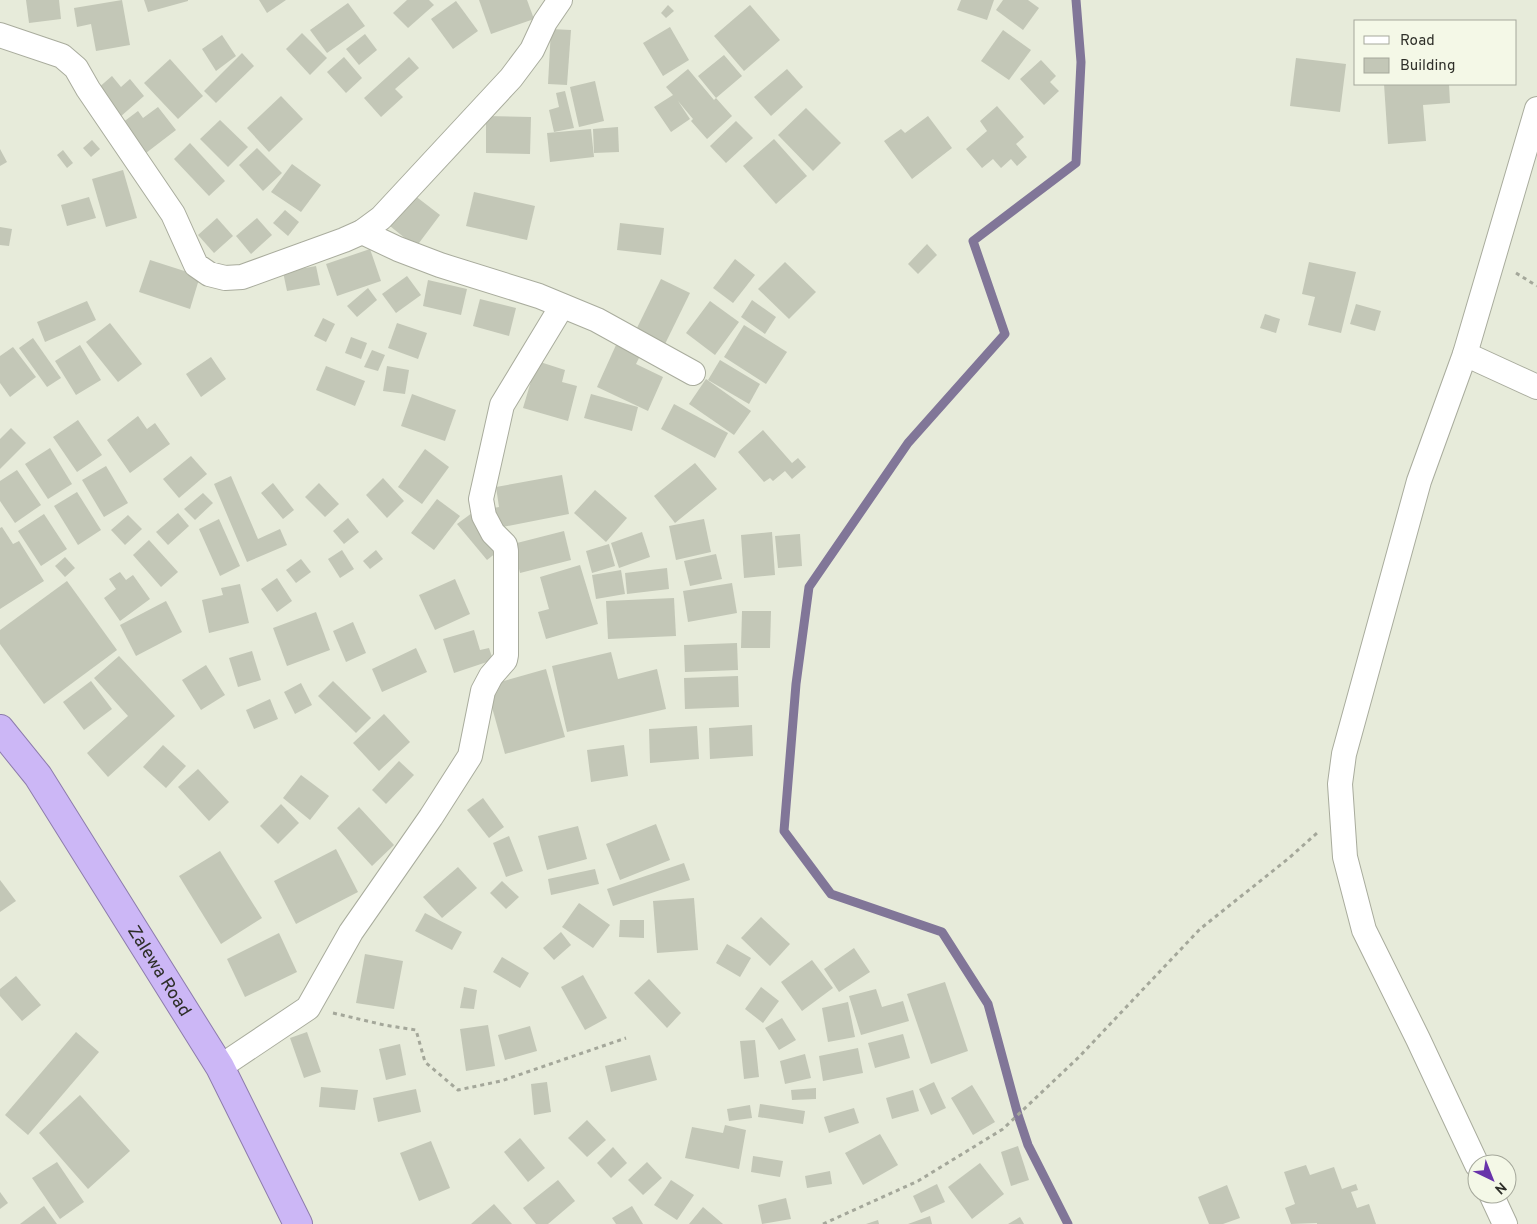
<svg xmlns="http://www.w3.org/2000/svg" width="1537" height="1224" viewBox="0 0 1537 1224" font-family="Overpass,sans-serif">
	<rect width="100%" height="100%" fill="#e7ebda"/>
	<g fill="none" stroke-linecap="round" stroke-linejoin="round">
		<polyline stroke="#817698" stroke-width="9" points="1068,1224 1028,1145 1018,1115 988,1004 942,932 831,894 784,831 796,684 809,587 908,443 1005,334 973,241 1076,163 1081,62 1076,0"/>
	</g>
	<g fill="#c3c7b7">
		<polygon points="26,0 59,0 61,19 29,23"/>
		<polygon points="122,0 130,45 96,51 91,24 77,27 74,8"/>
		<polygon points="144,0 188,0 188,1 148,12"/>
		<polygon points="259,0 286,0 267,13"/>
		<polygon points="407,0 429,0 434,5 408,28 393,13"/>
		<polygon points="479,0 527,0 534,19 491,34"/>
		<polygon points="961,0 994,0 987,20 957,10"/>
		<polygon points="1003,0 1028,0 1039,8 1023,30 996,10"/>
		<polygon points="456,1 478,31 453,49 431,19"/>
		<polygon points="348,3 365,26 327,53 310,30"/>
		<polygon points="668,5 674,11 666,18 661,13"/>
		<polygon points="750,5 780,40 744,71 714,36"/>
		<polygon points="670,27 689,60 663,76 643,43"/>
		<polygon points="551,29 571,30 567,85 548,84"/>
		<polygon points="1003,30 1031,50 1009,80 981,61"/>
		<polygon points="302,33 327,58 310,75 286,49"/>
		<polygon points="365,34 377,50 359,65 346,49"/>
		<polygon points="222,35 236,56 216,71 202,49"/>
		<polygon points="242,53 254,66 216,103 204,91"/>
		<polygon points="724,55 742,76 716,98 732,116 707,139 691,121 693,119 678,101 690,119 671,132 654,107 673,95 666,87 688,69 714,100 716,98 698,76"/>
		<polygon points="344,57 362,78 346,93 327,72"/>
		<polygon points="409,57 419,68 395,89 403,97 381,117 364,98"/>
		<polygon points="1296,58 1346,64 1340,112 1290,106"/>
		<polygon points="170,59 203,96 178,119 144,83"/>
		<polygon points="1041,60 1056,76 1050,82 1059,91 1044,105 1020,79"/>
		<polygon points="787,69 803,87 771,116 754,97"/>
		<polygon points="112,76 121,87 130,79 144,96 120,117 97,89"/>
		<polygon points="595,81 604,121 579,127 570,87"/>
		<polygon points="1384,84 1449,84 1450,103 1423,105 1426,141 1388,144"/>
		<polygon points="565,91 574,128 554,132 549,110 559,107 556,93"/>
		<polygon points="281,96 303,119 269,152 247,128"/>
		<polygon points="997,106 1024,137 1016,144 1027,157 1017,166 1011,159 1001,168 993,159 982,168 966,149 987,131 980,121"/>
		<polygon points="158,107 176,130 146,153 122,123 138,111 143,118"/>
		<polygon points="806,108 841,143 813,171 778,135"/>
		<polygon points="486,116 531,117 530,154 486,153"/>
		<polygon points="928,116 952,148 912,179 884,141 901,129 905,133"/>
		<polygon points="220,120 248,147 228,167 200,139"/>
		<polygon points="736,121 753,138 726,163 710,146"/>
		<polygon points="618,127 619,152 594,153 593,129"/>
		<polygon points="591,129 594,157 550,162 547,133"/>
		<polygon points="774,139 807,176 776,204 743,166"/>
		<polygon points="92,140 100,149 91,157 83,148"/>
		<polygon points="190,143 225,181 209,196 174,159"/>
		<polygon points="257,148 282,173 263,191 239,165"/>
		<polygon points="0,149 7,162 0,166"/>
		<polygon points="63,150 73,163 67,168 57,155"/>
		<polygon points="292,164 321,185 301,212 271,192"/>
		<polygon points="123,170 137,218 106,227 92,179"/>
		<polygon points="474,192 535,206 527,240 466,226"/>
		<polygon points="414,195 440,215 416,247 390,226"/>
		<polygon points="89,197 96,218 67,226 61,205"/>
		<polygon points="285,210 299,222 288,236 273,223"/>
		<polygon points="217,218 233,236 214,253 198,235"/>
		<polygon points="257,218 272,235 251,254 236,236"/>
		<polygon points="620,223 664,228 661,255 617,250"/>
		<polygon points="0,227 12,229 9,246 0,245"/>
		<polygon points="927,244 937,255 918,274 908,264"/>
		<polygon points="370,249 381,281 337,296 326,264"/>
		<polygon points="735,259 755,275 733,303 713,288"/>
		<polygon points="150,260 200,276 190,309 139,292"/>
		<polygon points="785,262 816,292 789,319 758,289"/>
		<polygon points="1309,262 1356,272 1341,333 1308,325 1315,297 1302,294"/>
		<polygon points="316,266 320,285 287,291 283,272"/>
		<polygon points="407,276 421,295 396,313 382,294"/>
		<polygon points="661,279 690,293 665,344 636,330"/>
		<polygon points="428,280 467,289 461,315 423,306"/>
		<polygon points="368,288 377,300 357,317 347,306"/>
		<polygon points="480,299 516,308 509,336 473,326"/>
		<polygon points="752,300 776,317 765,334 741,317"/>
		<polygon points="87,301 96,320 45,342 37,322"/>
		<polygon points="710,301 739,322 715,355 686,333"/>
		<polygon points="1356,304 1381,311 1375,331 1350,324"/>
		<polygon points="1265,314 1280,319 1276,333 1260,328"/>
		<polygon points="323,318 335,324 326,342 314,336"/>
		<polygon points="110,323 142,364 118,382 86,342"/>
		<polygon points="397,323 427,333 418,359 388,348"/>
		<polygon points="744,325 787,352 766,384 724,357"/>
		<polygon points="351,337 367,343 361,359 345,353"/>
		<polygon points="33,338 61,378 47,387 19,348"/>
		<polygon points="80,345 101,380 76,395 55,361"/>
		<polygon points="616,345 640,356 636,364 663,377 648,411 597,387"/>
		<polygon points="13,347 36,377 10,397 0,383 0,356"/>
		<polygon points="372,350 385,355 378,371 364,367"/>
		<polygon points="211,357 226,379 201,397 186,374"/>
		<polygon points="720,360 760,384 749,404 708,380"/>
		<polygon points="537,361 565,370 562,382 577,386 568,421 523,408"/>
		<polygon points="326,366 365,381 355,406 316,390"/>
		<polygon points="387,366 409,370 405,394 383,391"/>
		<polygon points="706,379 751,411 734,435 689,404"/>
		<polygon points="412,394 456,410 445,441 401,426"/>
		<polygon points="591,394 638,407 632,431 584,418"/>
		<polygon points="674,404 728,433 715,458 661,429"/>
		<polygon points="138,416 147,429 155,423 170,444 130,473 107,440"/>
		<polygon points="78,420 102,455 77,472 53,437"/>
		<polygon points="11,428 26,443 0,469 0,439"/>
		<polygon points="763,430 792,463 798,458 806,467 792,479 785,471 773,481 770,478 764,482 738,452"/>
		<polygon points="50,448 72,484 48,499 25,464"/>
		<polygon points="425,449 449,467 422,504 398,487"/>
		<polygon points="191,456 207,474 179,498 163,479"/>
		<polygon points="695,463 717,489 675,523 654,496"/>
		<polygon points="106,466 128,503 104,517 82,480"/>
		<polygon points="17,470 41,505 15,523 0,501 0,481"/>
		<polygon points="562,475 569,514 492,529 488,509 499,507 496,487"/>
		<polygon points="231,476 258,539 280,529 287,545 247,562 214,484"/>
		<polygon points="383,478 404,501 387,518 366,495"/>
		<polygon points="273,483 294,510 283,519 261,493"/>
		<polygon points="319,483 339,504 325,517 305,497"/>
		<polygon points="595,490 627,518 606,542 574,513"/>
		<polygon points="77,492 101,530 78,545 54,506"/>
		<polygon points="203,493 213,503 195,520 184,509"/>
		<polygon points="437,499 460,516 434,550 411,533"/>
		<polygon points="178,513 189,526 168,545 156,532"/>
		<polygon points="472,513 501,549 487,560 457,524"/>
		<polygon points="44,514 67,549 41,566 18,531"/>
		<polygon points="128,515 142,529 125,545 111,530"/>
		<polygon points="348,518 359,532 344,544 333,531"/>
		<polygon points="219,519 240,566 220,576 199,529"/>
		<polygon points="704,519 711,552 676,560 669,526"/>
		<polygon points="2,527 13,544 19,541 44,581 0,609 0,528"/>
		<polygon points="564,531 571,560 520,573 513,544"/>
		<polygon points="642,532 650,557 619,568 611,543"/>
		<polygon points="772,532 775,575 744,578 741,535"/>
		<polygon points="800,534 802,566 778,568 775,536"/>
		<polygon points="149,540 178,572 161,587 133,555"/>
		<polygon points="609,544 615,566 592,573 586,551"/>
		<polygon points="342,550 354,569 340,578 328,559"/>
		<polygon points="376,550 383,559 370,569 363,561"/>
		<polygon points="716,554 722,579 690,586 684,561"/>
		<polygon points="65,557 75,568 65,577 55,566"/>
		<polygon points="301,559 311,572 296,583 286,570"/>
		<polygon points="580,565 598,624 546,639 538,612 549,609 540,577"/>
		<polygon points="667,568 669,589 627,594 625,573"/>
		<polygon points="621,570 625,594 596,599 592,575"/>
		<polygon points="120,572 126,580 133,575 150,599 120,621 104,598 116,589 109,579"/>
		<polygon points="277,578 292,601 277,612 261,589"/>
		<polygon points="455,579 470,614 435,630 419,595"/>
		<polygon points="67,581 117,650 44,704 0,644 0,630"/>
		<polygon points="732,583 737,613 688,622 683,591"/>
		<polygon points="240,584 249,623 209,633 202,600 223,595 221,588"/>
		<polygon points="674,598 676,636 608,639 606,601"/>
		<polygon points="166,601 182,632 136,656 120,625"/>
		<polygon points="742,611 771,611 770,648 741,648"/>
		<polygon points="316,612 330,650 287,666 273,628"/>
		<polygon points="353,622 366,653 346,662 333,631"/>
		<polygon points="474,630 480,650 489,648 493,660 454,673 443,639"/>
		<polygon points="737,643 738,670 685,672 684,645"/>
		<polygon points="416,648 427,672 382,692 372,669"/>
		<polygon points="252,651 261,680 238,687 229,658"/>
		<polygon points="611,652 618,679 657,669 666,709 567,732 552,666"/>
		<polygon points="119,656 175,716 108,777 87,753 128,716 94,678"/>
		<polygon points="206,665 225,695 201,710 182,680"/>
		<polygon points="546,669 565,737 505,754 486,686"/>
		<polygon points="738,676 739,707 685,709 684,678"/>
		<polygon points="91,681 112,709 84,730 63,702"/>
		<polygon points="333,681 371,718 356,733 318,696"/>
		<polygon points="301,683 312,705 295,714 284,692"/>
		<polygon points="270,699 278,719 254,729 246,710"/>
		<polygon points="384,714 410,742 379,771 353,743"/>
		<polygon points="752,725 753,756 710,759 709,728"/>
		<polygon points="697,726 699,759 650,763 649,729"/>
		<polygon points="163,745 186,766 166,788 143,767"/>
		<polygon points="624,745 628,776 591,782 587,750"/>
		<polygon points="399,761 414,775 386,804 372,790"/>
		<polygon points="198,769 229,802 209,821 178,787"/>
		<polygon points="301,775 329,796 310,820 283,798"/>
		<polygon points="483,798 504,827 489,838 467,810"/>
		<polygon points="281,804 299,823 278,844 260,826"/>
		<polygon points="359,807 394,845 372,866 337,828"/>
		<polygon points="656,824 670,860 620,880 606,844"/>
		<polygon points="578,826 587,859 547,870 538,836"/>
		<polygon points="509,836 523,871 506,877 493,843"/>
		<polygon points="336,849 358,892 296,924 274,881"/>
		<polygon points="220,851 262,918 221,944 179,876"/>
		<polygon points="684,863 690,880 613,906 607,889"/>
		<polygon points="458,867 477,888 442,918 423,897"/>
		<polygon points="595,869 599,884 551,895 548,879"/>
		<polygon points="0,880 16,901 0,912"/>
		<polygon points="502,881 519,897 506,909 490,893"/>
		<polygon points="694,898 698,950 657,953 653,901"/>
		<polygon points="579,903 610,925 593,948 562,927"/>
		<polygon points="425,913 462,932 452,950 415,931"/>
		<polygon points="761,917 790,944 770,966 741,938"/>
		<polygon points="620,920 644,920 644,938 619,937"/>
		<polygon points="561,932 571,945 554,960 543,948"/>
		<polygon points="279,933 297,972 245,997 227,959"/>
		<polygon points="727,944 751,958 740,977 716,963"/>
		<polygon points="854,948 870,972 839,992 824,969"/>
		<polygon points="365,954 403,961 394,1009 356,1003"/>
		<polygon points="502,957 529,973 520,988 493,972"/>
		<polygon points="812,960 833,988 802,1011 781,982"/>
		<polygon points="583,975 607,1018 585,1030 561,987"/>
		<polygon points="16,976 41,1005 22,1021 0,996 0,989"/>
		<polygon points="649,979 681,1013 667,1028 634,993"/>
		<polygon points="945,982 968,1051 931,1064 907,994"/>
		<polygon points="464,987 477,990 474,1009 460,1008"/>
		<polygon points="761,987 779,1001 763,1023 745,1009"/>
		<polygon points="876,989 882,1007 903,1001 909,1021 861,1035 849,996"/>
		<polygon points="848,1002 855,1037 828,1042 822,1008"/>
		<polygon points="782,1018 796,1040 779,1050 765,1028"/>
		<polygon points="488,1025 495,1066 466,1071 460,1029"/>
		<polygon points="530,1026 537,1051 505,1060 498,1035"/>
		<polygon points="76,1032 99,1052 28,1135 5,1115"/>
		<polygon points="307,1032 321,1072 304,1078 290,1038"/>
		<polygon points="903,1034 910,1058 875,1068 868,1043"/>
		<polygon points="755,1040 759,1077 744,1079 740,1041"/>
		<polygon points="400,1044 406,1075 386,1080 379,1049"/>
		<polygon points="858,1048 863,1073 823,1081 819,1056"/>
		<polygon points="805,1054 811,1078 785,1084 780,1061"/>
		<polygon points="650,1055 657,1080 611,1092 605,1066"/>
		<polygon points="547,1082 551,1112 534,1115 531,1084"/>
		<polygon points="934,1082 946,1108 931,1115 919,1089"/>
		<polygon points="972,1085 995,1122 973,1135 951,1098"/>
		<polygon points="321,1087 358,1090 355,1110 319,1107"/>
		<polygon points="816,1088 816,1099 792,1100 791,1090"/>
		<polygon points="416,1089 421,1112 378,1122 373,1098"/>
		<polygon points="913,1090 919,1111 892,1119 886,1098"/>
		<polygon points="80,1095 130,1151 88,1189 39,1133"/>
		<polygon points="760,1104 805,1111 803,1124 758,1117"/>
		<polygon points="750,1105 752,1118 729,1121 727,1109"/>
		<polygon points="854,1108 859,1123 829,1133 824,1117"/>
		<polygon points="587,1120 606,1140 587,1157 568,1138"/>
		<polygon points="725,1125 746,1130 739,1169 685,1158 692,1127 723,1133"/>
		<polygon points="880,1134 898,1165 863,1185 845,1153"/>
		<polygon points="520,1138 545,1168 528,1182 504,1152"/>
		<polygon points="431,1141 450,1188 419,1201 400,1153"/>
		<polygon points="1018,1146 1029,1180 1011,1186 1001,1152"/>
		<polygon points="613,1147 627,1163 611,1178 597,1163"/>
		<polygon points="753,1156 783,1161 780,1177 751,1172"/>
		<polygon points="57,1162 84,1202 60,1219 32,1178"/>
		<polygon points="647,1162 662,1178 643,1195 628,1180"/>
		<polygon points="980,1163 1004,1194 972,1219 948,1187"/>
		<polygon points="1306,1165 1310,1175 1334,1167 1342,1189 1356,1184 1358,1190 1351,1192 1357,1208 1369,1204 1376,1224 1317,1224 1317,1223 1291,1224 1285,1208 1295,1204 1284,1172"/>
		<polygon points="830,1171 832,1184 807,1188 805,1176"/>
		<polygon points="558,1180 575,1201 548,1224 536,1224 523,1208"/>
		<polygon points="671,1180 694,1195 677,1220 654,1205"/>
		<polygon points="937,1184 945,1202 921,1213 913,1196"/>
		<polygon points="1227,1185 1240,1218 1223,1224 1209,1224 1198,1197"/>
		<polygon points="0,1192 8,1203 0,1209"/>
		<polygon points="786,1198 791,1219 762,1224 758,1205"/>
		<polygon points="494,1204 512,1224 471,1224"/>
		<polygon points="44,1206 57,1224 20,1224"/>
		<polygon points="632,1206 643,1224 616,1224 612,1218"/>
		<polygon points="703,1207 723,1224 689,1224"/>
		<polygon points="930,1216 932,1224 908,1224"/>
		<polygon points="1020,1217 1024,1224 1008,1224"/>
		<polygon points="878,1220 879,1224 866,1224"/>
	</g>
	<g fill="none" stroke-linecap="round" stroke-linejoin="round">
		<defs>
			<g id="minor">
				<polyline points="0,35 62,56 76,68 88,89 173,214 196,265 209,274 225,278 242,277 344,240 362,232 381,218 511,78 532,50 545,22 560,0"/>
				<polyline points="362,232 398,249 440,265 539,296 597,320 693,373"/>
				<polyline points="1465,354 1537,387"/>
				<polyline points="220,1067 308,1008 351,932 431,817 470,756 483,691 491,676 505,660 506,655 506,551 505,545 493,533 484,516 481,499 502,405 562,306"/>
				<polyline points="1477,1165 1418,1039 1364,930 1345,857 1340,784 1344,754 1419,481 1465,354 1537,109"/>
				<polyline points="1491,1194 1505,1224"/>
			</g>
			<g id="trunk">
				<path id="s1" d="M0 729 38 776 220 1067 298 1224"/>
			</g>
		</defs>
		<use href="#minor" stroke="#a9ac9d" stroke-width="26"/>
		<use href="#trunk" stroke="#8d7cac" stroke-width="30"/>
		<g stroke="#a4a79a" stroke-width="3" stroke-dasharray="4 4" stroke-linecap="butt">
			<polyline points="1516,273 1537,286"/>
			<polyline points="333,1013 384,1025 416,1030 425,1062 458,1090 501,1081 626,1038"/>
			<polyline points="823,1224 918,1181 1003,1129 1079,1057 1200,929 1289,858 1317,833"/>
		</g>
		<use href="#minor" stroke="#fff" stroke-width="24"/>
		<use href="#trunk" stroke="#ccb7f6" stroke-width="28"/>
	</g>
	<g text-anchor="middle" stroke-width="4" stroke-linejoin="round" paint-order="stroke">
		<g font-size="18" fill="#2e2f29" stroke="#f4f8e7">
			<text dy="6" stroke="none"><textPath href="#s1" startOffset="290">Zalewa Road</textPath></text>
		</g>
	</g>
	<rect x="1354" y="20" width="162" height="65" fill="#f4f8e7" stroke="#a5a89b"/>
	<rect x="1364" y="36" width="25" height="8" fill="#ffffff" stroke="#a5a89b"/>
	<text x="1400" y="45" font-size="15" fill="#2e2f29">Road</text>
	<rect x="1364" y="58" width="25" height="15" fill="#c3c7b7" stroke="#a5a89b"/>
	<text x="1400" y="70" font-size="15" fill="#2e2f29">Building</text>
	<g transform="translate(1492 1179) rotate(137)"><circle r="24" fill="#f4f8e7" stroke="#a5a89b"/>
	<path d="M0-4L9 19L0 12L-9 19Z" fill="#6833aa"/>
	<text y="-8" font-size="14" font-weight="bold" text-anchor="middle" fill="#2e2f29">N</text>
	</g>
</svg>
